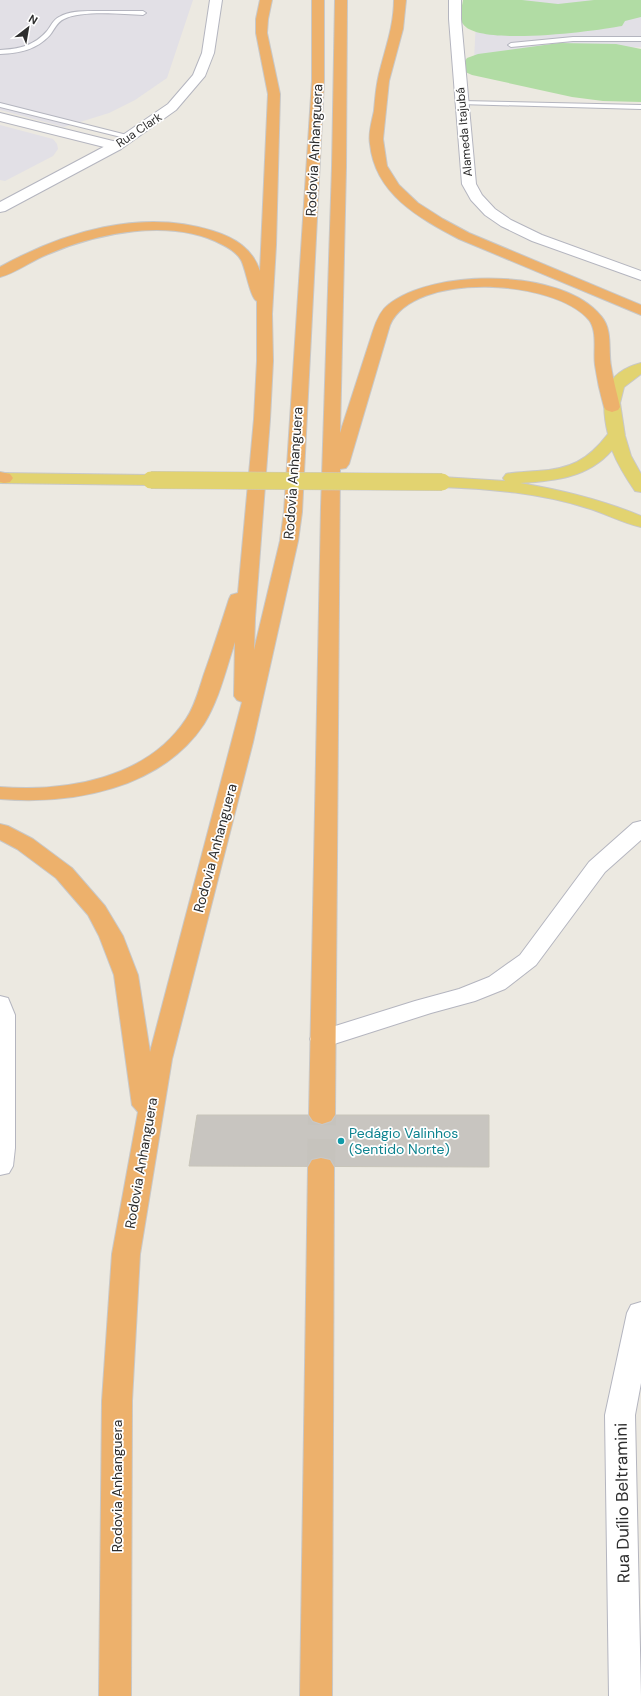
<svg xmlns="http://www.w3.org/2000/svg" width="641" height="1696" viewBox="0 0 641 1696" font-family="'DM Sans',sans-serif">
	<rect width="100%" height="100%" fill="#ece9e1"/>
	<g fill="#e2e0e6">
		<polygon points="0,0 193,0 167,78 135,100 109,113 64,127 0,110"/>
		<polygon points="477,0 641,0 641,47 474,61"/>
		<polygon points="0,125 53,139 57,144 58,149 53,156 5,181 0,180"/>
	</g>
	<g fill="#b1dca4">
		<path d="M463 0H522L558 4 594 0H641V17L625 21 622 26C596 31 478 47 463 24 458 16 462 8 463 0Z"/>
		<polygon points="559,43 616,44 641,49 641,102 603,101 572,97 472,75 463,71 461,67 467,58 478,54"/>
	</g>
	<polygon fill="#c8c5c0" stroke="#c8c5ba" points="197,1115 489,1115 489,1167 189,1166"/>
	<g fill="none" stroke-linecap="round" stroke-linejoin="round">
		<polyline stroke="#c6c3bd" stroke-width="28" stroke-dasharray="28 14" stroke-linecap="butt" points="321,1167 322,1115"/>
		<defs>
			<g id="lane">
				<path d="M102 11H143L146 13 143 15C123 14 81 10 64 19 57 22 54 30 50 35 36 50 20 53 0 54V50C19 49 34 46 47 31 51 26 53 20 59 17 71 10 88 11 102 11Z"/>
				<polygon points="573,37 641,37 641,41 573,41 511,47 508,45 511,43"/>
				<polygon points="462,101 641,105 641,109 460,104 459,103"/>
				<polygon points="0,103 131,136 132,137 129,139 0,107"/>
			</g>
			<g id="street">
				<polygon points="449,0 461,0 461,19 476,184 482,195 495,209 511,220 542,235 641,271 641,280 532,241 501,226 485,215 471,200 462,184 449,19"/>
				<polygon points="0,113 121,143 123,146 121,149 116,150 0,121"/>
				<polygon points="641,821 641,840 605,872 536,965 505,989 475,1001 431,1013 331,1045 322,1047 313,1045 310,1039 313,1033 415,1001 459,989 489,977 520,955 589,862 633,823"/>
				<polygon points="0,996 8,998 15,1015 15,1148 13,1166 9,1173 0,1175"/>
				<polygon points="641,1302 641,1383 635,1415 641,1696 609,1696 605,1415 627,1313 631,1305"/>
			</g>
			<polygon id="secondary" points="210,0 222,0 214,53 205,76 176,110 121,149 5,211 0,212 0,202 111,143 168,104 193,75 202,53"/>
			<g id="primary">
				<path d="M641 363V374L624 387 620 403 625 436 631 456 641 474V492L635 491C626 478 618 465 612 450 588 478 554 481 520 483 562 490 602 500 641 516V527C622 523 605 513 587 508 540 493 491 489 442 487L436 486 433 482 436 478 442 477 505 481 503 478 506 474C516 472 526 472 537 471 570 469 587 461 608 434 600 401 602 373 641 363Z"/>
				<polygon points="0,473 151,475 157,476 160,480 157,484 151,485 0,483"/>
			</g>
			<g id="highway">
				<path d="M260 0H272L268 19 267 33 280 94 276 245 272 314 273 361 270 419 255 618 254 650 280 541 284 512 312 81V0H324V81L302 512 298 541 253 742 172 1059 140 1254 132 1401 131 1696H99L102 1401 112 1254 138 1112 132 1105 114 975 99 936 88 915 56 878 17 849 0 840V824L8 826 33 839 72 868 105 906 123 936 138 975 150 1052 242 702 237 700 234 696 235 642C226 669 219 700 204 724 161 789 72 805 0 799V787C65 792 147 779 186 719 195 706 199 689 204 674 213 649 221 624 229 599L231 595 238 593 254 419 257 361V301C250 298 246 269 241 260 237 253 229 248 223 245 171 217 97 233 46 255 31 261 16 273 0 277V267C63 232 142 208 213 231 235 238 252 248 260 271L268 94 256 33V19Z"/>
				<path d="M335 0H347L346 167 340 433 373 331C376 322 380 311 388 305 433 268 563 268 601 316 613 330 608 349 611 366 613 380 617 393 620 407L618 410 612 412 606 410 604 407C600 393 597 379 595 365 593 352 598 332 589 320 555 279 414 271 390 325L349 464 346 468 340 469 335 1115 331 1121 322 1124 313 1121 309 1115 321 507 332 167Z"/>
				<path d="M394 0H406L403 29 389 81 383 139 387 166 399 185 418 203 443 219 469 233 641 305V315L459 239C419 218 375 194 370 144 368 133 372 121 374 111 375 99 376 86 379 74 385 49 394 26 394 0Z"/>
				<polygon points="0,472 10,474 13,478 10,482 4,483 0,482"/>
				<polygon points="321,1158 330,1160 334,1167 332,1696 300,1696 308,1167 312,1160"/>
			</g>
		</defs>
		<use href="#lane" stroke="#b4b5bf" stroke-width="2"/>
		<use href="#street" stroke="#b4b5bf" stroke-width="2"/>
		<use href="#secondary" stroke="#b4b5bf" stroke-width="2"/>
		<use href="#primary" stroke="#c8c8c8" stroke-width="2"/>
		<use href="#highway" stroke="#c8c8c8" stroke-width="2"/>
		<use href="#lane" fill="#fff" fill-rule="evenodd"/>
		<use href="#street" fill="#fff" fill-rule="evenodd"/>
		<use href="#secondary" fill="#fff" fill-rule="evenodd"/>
		<use href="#primary" fill="#e2d370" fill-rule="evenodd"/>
		<use href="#highway" fill="#edb16c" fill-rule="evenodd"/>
		<defs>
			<polyline id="primary-bridge" points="151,480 442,482"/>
		</defs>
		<use href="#primary-bridge" stroke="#c8c8c8" stroke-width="18" stroke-linecap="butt"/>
		<use href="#primary-bridge" stroke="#e2d370" stroke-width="17"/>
	</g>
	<circle fill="#0f9aa8" stroke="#fff" stroke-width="1.5" cx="341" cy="1141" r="4"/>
	<g text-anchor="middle" stroke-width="3.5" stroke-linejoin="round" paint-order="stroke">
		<g font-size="12" fill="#2d2d2d" stroke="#fff">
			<text transform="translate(139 130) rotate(-34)" y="4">Rua Clark</text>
			<text transform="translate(464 132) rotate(-95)" y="4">Alameda Itajubá</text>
		</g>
		<g font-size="14" fill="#2d2d2d" stroke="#fff">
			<text transform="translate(314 150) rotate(-87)" y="5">Rodovia Anhanguera</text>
			<text transform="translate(293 473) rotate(-86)" y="5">Rodovia Anhanguera</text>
			<text transform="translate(215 848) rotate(-75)" y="5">Rodovia Anhanguera</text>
			<text transform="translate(141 1163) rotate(-80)" y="5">Rodovia Anhanguera</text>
			<text transform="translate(117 1486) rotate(-90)" y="5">Rodovia Anhanguera</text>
		</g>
		<g font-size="14" fill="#0d838f" stroke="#fff" text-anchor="start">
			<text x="349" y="1138">Pedágio Valinhos<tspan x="349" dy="16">(Sentido Norte)</tspan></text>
		</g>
		<g font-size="17" fill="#2d2d2d" stroke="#fff">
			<text transform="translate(622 1503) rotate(-91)" y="6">Rua Duílio Beltramini</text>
		</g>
	</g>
	<g transform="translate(28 28) rotate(31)" stroke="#ffffff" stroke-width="3" paint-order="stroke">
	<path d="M0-3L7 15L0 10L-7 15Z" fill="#2d2d2d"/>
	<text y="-6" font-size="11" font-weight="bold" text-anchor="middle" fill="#2d2d2d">N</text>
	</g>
</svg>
